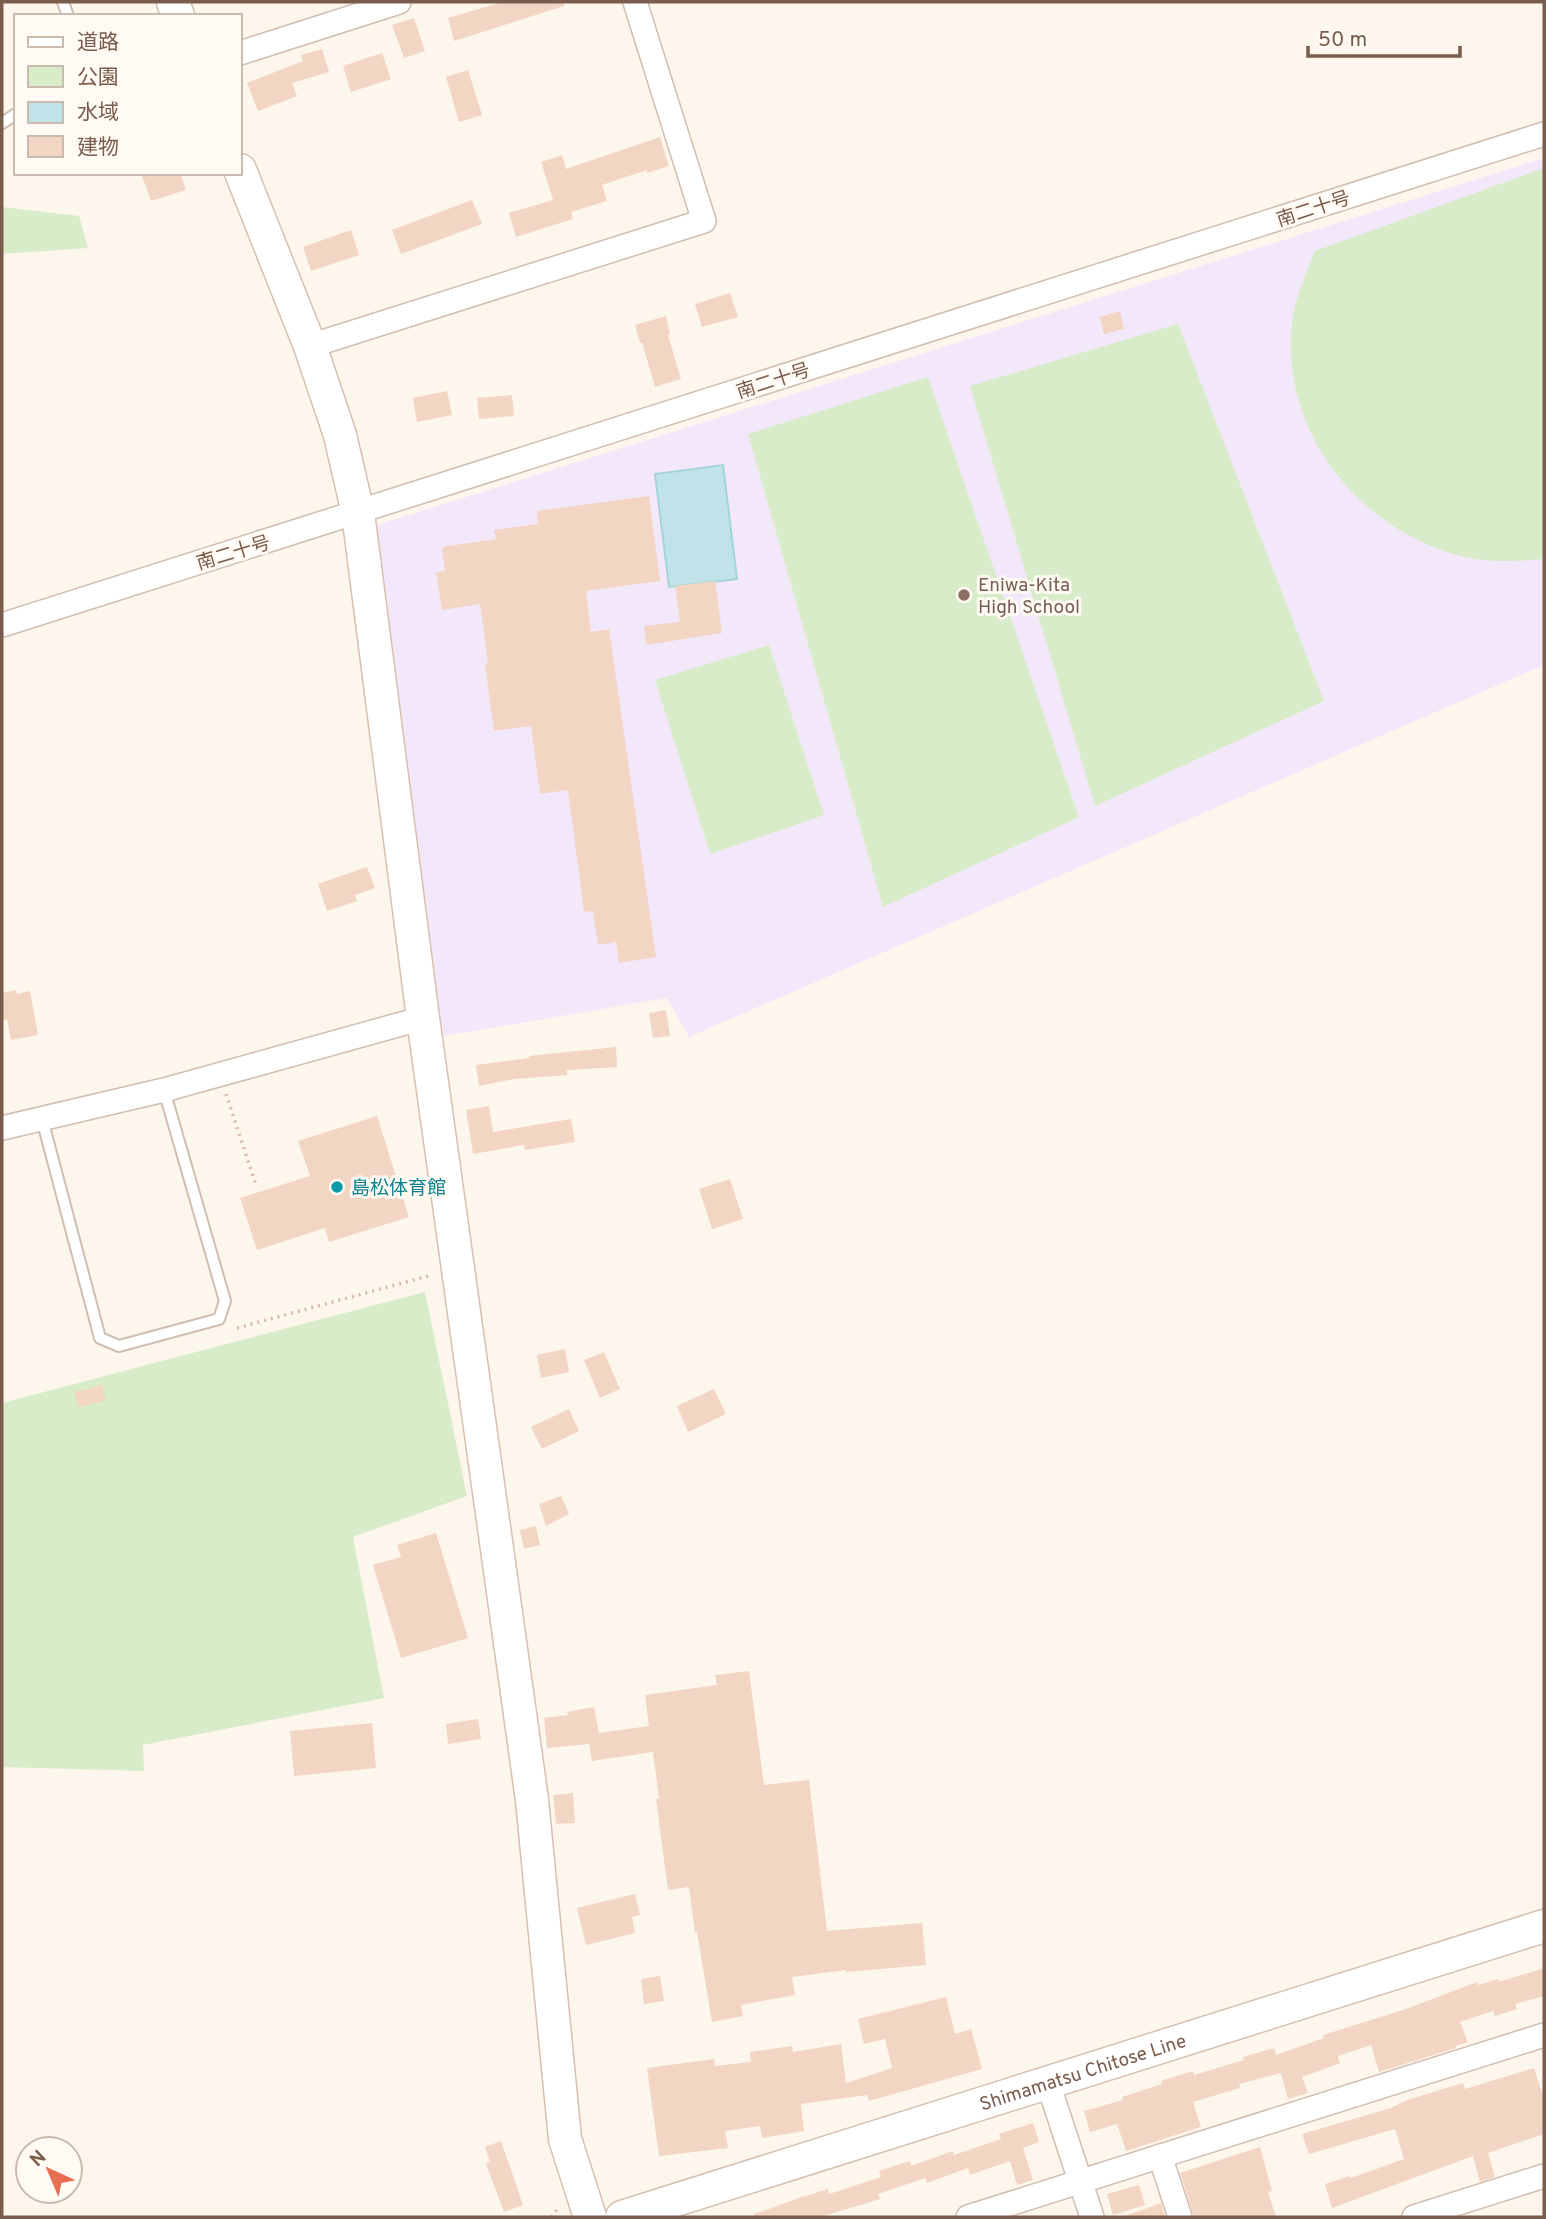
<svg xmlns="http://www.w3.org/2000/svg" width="1546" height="2219" viewBox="0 0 1546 2219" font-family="Overpass,'Noto Sans JP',sans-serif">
	<rect width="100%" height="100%" fill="#fdf6ec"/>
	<polygon fill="#f3e8fa" points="1544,158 1544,665 689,1037 667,998 443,1036 374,526"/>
	<g fill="#d8ecc9">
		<path d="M1544 168V559C1512 562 1481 563 1450 553 1352 522 1280 426 1292 322 1295 297 1306 274 1315 251Z"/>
		<polygon points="2,207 79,216 88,248 2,254"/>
		<polygon points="1178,324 1324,701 1095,806 970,386"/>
		<polygon points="928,377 1079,817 883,907 748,434"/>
		<polygon points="769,645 824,815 710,854 655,680"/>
		<polygon points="425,1292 467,1496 353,1537 384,1698 143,1745 144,1771 2,1767 2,1403"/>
	</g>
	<polygon fill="#bfe3e8" stroke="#a5d3da" stroke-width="2" points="723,465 737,579 669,587 655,474"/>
	<g fill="#f3d5c3">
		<polygon points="503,2 564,2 564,6 454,41 448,18"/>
		<polygon points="414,18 425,51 404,58 392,25"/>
		<polygon points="322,49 329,72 292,83 297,96 258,111 247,83 303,61 301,55"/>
		<polygon points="382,53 391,79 351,92 343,66"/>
		<polygon points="468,70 482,115 459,122 446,77"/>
		<polygon points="660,137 669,166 647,173 647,170 602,185 607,201 571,212 573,219 516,237 509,213 553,200 541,162 562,155 566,169"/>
		<polygon points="141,173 180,173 186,190 151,201"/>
		<polygon points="472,200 482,224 401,254 392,230"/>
		<polygon points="351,230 359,255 311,271 303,247"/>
		<polygon points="730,293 738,317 702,327 695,304"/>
		<polygon points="1120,311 1124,329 1104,334 1100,317"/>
		<polygon points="666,316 670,334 668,335 681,379 655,387 642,342 640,343 635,325"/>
		<polygon points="447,391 452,415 417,422 413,398"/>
		<polygon points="512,395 514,416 479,419 477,398"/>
		<polygon points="649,496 660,581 586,591 591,632 609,629 656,957 619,963 616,942 598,945 593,911 584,912 568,790 540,794 531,726 494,731 485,664 488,663 480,604 442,610 436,572 445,571 442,547 496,539 494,530 538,524 537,511"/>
		<polygon points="715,581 722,633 646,645 644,626 680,622 675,586"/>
		<polygon points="367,867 375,888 355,895 357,901 327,911 318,884"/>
		<polygon points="16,990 17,994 30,991 38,1035 11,1040 7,1019 2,1020 2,993"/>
		<polygon points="666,1010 670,1036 653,1038 649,1013"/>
		<polygon points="616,1047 617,1067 567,1070 567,1075 514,1079 479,1086 476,1065 529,1058 529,1056"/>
		<polygon points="489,1106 493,1132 571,1119 575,1142 525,1150 524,1145 473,1154 466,1110"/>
		<polygon points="377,1116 409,1217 329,1242 325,1228 257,1250 240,1198 310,1176 298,1141"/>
		<polygon points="730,1179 743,1219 712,1229 699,1189"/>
		<polygon points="565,1349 569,1372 541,1378 537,1355"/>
		<polygon points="604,1352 620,1389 600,1398 584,1360"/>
		<polygon points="102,1385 106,1400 78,1407 74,1392"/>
		<polygon points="714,1389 726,1414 688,1432 677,1406"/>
		<polygon points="569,1409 579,1431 542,1449 531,1427"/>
		<polygon points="561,1496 569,1514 546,1526 539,1504"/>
		<polygon points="536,1526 540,1545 524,1549 520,1530"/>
		<polygon points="436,1533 468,1638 401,1658 373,1565 401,1557 397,1545"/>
		<polygon points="749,1671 764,1785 809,1780 827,1931 922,1923 926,1965 846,1972 846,1970 792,1977 795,1995 741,2005 743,2016 712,2022 697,1932 695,1932 689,1887 668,1890 656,1799 659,1799 653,1752 592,1761 589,1744 547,1748 544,1718 568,1715 567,1712 594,1707 599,1733 649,1726 645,1695 717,1685 715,1675"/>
		<polygon points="478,1719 481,1739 448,1744 446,1724"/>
		<polygon points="372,1723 376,1768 294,1776 290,1731"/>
		<polygon points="573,1793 575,1823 556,1824 553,1795"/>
		<polygon points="635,1894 640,1915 632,1917 635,1933 586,1945 577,1908"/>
		<polygon points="1544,1968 1544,1996 1515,2004 1517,2009 1495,2016 1493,2011 1460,2022 1468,2042 1456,2046 1456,2048 1379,2072 1371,2045 1338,2056 1340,2063 1302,2077 1308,2093 1288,2099 1281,2073 1239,2084 1240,2088 1193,2102 1201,2127 1126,2151 1117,2124 1090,2132 1084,2111 1123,2100 1122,2097 1162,2084 1161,2081 1193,2071 1194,2075 1244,2060 1243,2057 1274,2048 1276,2055 1324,2038 1323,2035 1406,2009 1477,1982 1478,1985 1498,1979 1499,1982"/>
		<polygon points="660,1976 664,2001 644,2004 641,1979"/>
		<polygon points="946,1997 955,2034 971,2029 982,2069 869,2101 867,2095 801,2104 804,2131 762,2138 760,2126 725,2131 728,2148 659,2156 647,2068 714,2059 715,2066 751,2062 750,2052 792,2046 793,2052 841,2044 846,2083 892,2068 885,2039 864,2044 858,2019"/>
		<polygon points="1534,2068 1544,2099 1544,2134 1488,2153 1495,2177 1480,2182 1473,2156 1332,2208 1325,2184 1350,2176 1351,2178 1404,2159 1395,2129 1309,2154 1302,2134 1391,2108 1407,2100 1463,2083 1465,2089"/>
		<polygon points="1033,2123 1039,2142 1023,2148 1033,2180 1017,2185 1010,2161 970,2175 968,2168 927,2183 925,2178 878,2194 880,2199 820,2217 754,2217 754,2214 799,2198 828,2189 829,2194 881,2177 879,2171 910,2161 911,2166 953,2151 954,2155 1001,2139 999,2134"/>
		<polygon points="501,2141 523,2205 504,2212 486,2164 490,2162 485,2147"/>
		<polygon points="1260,2147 1272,2191 1268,2192 1276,2217 1194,2217 1180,2173"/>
		<polygon points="1139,2185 1145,2205 1113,2215 1107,2194"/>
		<polygon points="1161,2203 1165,2217 1128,2217 1128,2215"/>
	</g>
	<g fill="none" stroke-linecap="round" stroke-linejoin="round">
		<defs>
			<g id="lane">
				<polyline points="63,2 68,16"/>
				<polyline points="2,123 16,114"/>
				<polyline points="42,1119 100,1338 119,1346 219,1319 225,1301 164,1090"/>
			</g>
			<g id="street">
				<polyline points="240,53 399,2"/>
				<polyline points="310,346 704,221 635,2"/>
				<polyline points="2,625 1544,134"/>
				<polyline points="2,1128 164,1090 423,1018"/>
				<polyline points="1048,2083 1092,2217"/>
				<polyline points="1160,2156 1180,2217"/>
				<polyline points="968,2217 1544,2035"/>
				<polyline points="1414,2217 1544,2176"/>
			</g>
			<g id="secondary">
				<polyline points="173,2 178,16"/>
				<polyline points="240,170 310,346 340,435 358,513 423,1018 532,1800 565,2139 590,2217"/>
				<path id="s1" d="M622 2217 1544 1926"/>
			</g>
		</defs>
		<use href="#lane" stroke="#d1beb0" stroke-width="14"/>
		<use href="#street" stroke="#d1beb0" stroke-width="26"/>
		<use href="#secondary" stroke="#d6c0b0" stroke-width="35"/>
		<g stroke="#d9b8a5" stroke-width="3.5" stroke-dasharray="2 5" stroke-linecap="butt">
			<polyline points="226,1094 256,1185"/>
			<polyline points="237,1328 432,1275"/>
			<polyline points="551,2217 560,2206"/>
		</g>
		<use href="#lane" stroke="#fff" stroke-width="10"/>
		<use href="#street" stroke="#fff" stroke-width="23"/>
		<use href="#secondary" stroke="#fff" stroke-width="32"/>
	</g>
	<circle fill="#8d6e63" stroke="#fffaf3" stroke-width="2.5" cx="964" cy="595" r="7"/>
	<circle fill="#0f9aa8" stroke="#fffaf3" stroke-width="2.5" cx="337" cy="1187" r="7"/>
	<g text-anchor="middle" stroke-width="6" stroke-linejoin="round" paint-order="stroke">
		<g font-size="19" fill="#7a5c4d" stroke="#fffaf3">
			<text transform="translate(1313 208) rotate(-18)" y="7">南二十号</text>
			<text transform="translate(773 380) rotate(-18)" y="7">南二十号</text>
			<text transform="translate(233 552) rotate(-17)" y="7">南二十号</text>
			<text dy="7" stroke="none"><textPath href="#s1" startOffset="483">Shimamatsu Chitose Line</textPath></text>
		</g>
		<g font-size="19" fill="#785e54" stroke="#fffaf3" text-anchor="start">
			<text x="978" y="591">Eniwa-Kita<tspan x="978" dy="22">High School</tspan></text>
		</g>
		<g font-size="19" fill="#0d838f" stroke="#fffaf3" text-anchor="start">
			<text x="351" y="1194">島松体育館</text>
		</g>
	</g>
	<rect width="1546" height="2219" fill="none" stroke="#7a5c4d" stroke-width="7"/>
	<rect x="14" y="14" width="228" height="161" fill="#fffaf3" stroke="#cabbb1" stroke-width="2"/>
	<rect x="28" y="37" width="35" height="10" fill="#ffffff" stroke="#cabbb1" stroke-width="2"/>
	<text x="77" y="49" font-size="21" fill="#7a5c4d">道路</text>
	<rect x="28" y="66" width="35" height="21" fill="#d8ecc9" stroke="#cabbb1" stroke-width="2"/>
	<text x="77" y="84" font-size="21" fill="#7a5c4d">公園</text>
	<rect x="28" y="102" width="35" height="21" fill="#bfe3e8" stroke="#cabbb1" stroke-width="2"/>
	<text x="77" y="119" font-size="21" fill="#7a5c4d">水域</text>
	<rect x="28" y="136" width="35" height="21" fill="#f3d5c3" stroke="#cabbb1" stroke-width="2"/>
	<text x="77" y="154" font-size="21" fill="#7a5c4d">建物</text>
	<g transform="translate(49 2170) rotate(316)"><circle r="33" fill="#fffaf3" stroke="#cabbb1" stroke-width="2"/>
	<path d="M0-5L12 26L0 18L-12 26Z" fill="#e76f51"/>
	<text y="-10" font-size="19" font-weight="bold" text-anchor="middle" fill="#7a5c4d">N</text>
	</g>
	<path d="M1308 46v10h152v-10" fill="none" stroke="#7a5c4d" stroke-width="3.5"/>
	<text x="1318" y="46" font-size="21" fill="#7a5c4d" stroke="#fffaf3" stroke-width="5" paint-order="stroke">50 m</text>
</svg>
